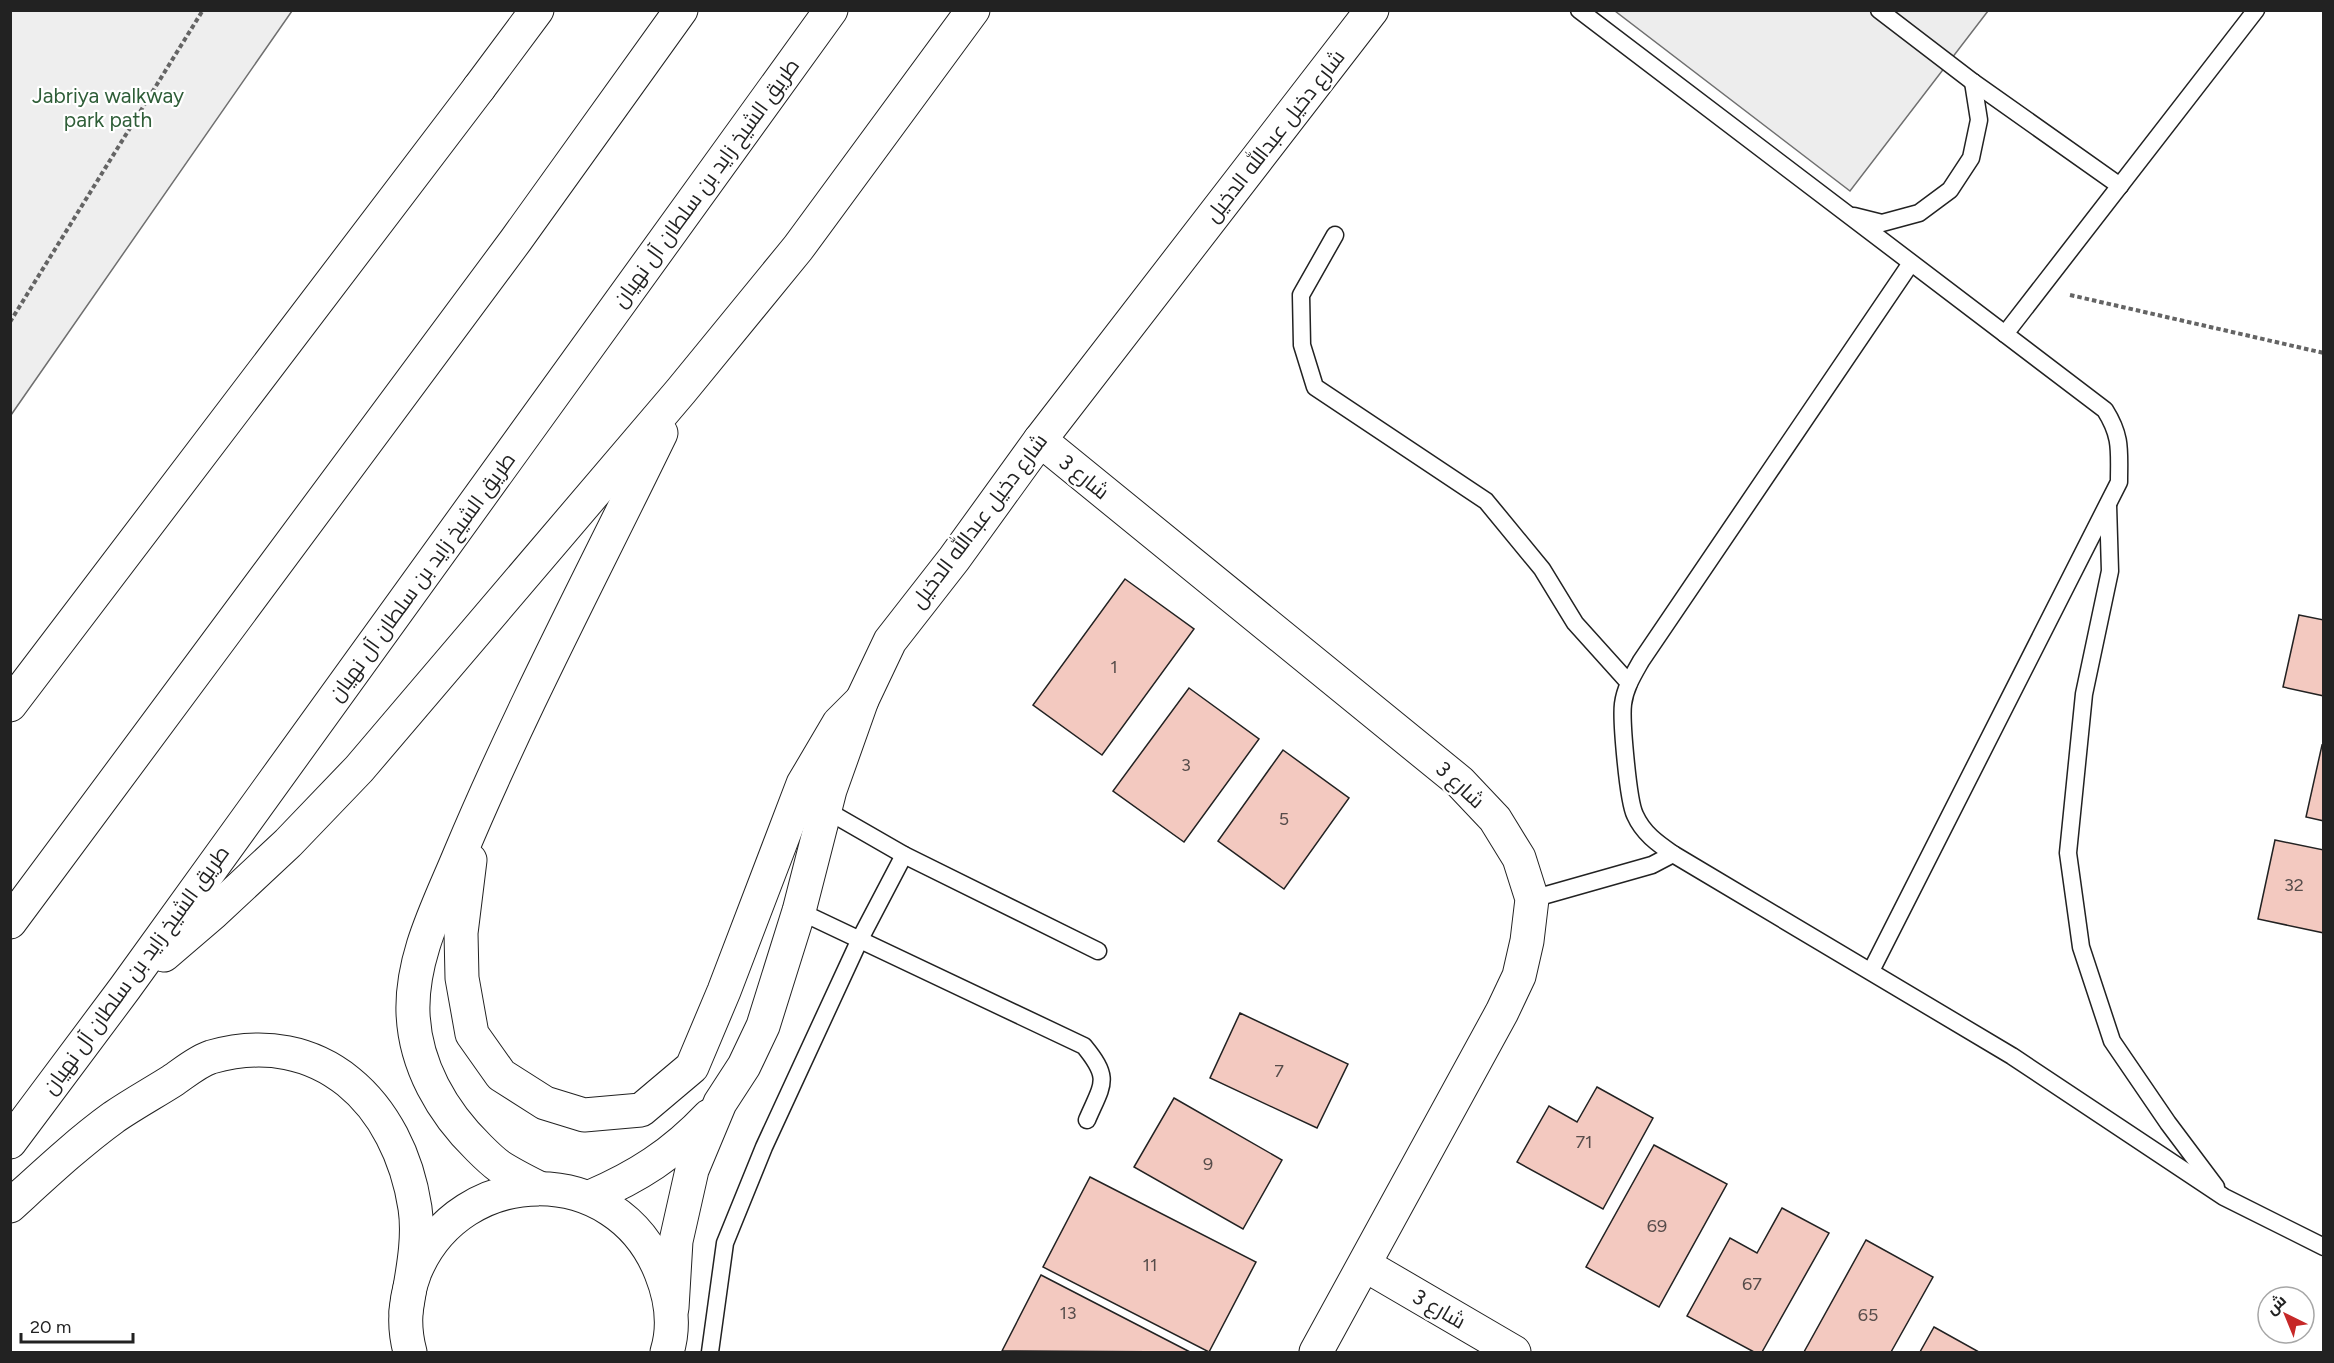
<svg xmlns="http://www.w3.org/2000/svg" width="2334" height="1363" viewBox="0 0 2334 1363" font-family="Figtree,Cairo,sans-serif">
	<rect width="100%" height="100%" fill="#fff"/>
	<polygon fill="#eee" stroke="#6f6f6f" stroke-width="1.5" points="11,10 292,11 11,415 10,11"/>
	<polygon fill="#ededed" stroke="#6f6f6f" stroke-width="1.5" points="1615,11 1988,11 1850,191"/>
	<g fill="#f3c9c0" stroke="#222" stroke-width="1.5">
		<polygon points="1125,579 1194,629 1102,755 1033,705"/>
		<polygon points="2299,615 2324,620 2324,696 2283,687"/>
		<polygon points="1189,688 1259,739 1184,842 1113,791"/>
		<polygon points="2322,745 2324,746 2324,821 2306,817"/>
		<polygon points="1283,750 1349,798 1284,889 1218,841"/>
		<polygon points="2275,840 2324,850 2324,933 2258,919"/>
		<polygon points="1240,1013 1348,1064 1317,1128 1210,1078"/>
		<polygon points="1597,1087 1653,1118 1603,1209 1517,1162 1549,1106 1577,1122"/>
		<polygon points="1174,1098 1282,1160 1243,1229 1134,1167"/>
		<polygon points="1654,1145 1727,1184 1659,1307 1586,1267"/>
		<polygon points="1090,1177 1256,1262 1209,1352 1043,1267"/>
		<polygon points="1782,1208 1829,1233 1762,1352 1754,1352 1687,1316 1730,1238 1757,1253"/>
		<polygon points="1866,1240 1933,1277 1891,1352 1804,1352"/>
		<polygon points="1041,1275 1190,1352 1002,1351"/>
		<polygon points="1934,1327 1979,1352 1920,1352"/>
	</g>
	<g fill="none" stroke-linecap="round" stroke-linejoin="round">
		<defs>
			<g id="service">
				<path d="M1579 10 2105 410C2122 437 2119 451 2119 482L1871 971"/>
				<polyline points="1879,10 1973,82 2120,186"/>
				<polyline points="1854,216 1882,223 1919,213 1950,190 1971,158 1979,120 1973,82"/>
				<polyline points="1335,235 1301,295 1302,345 1315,387 1486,501 1542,569 1575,623 1629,683"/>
				<path d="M1911 263 1641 661C1633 675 1625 688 1623 704 1621 720 1628 801 1635 815 1643 833 1657 843 1673 854L2012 1056 2224 1197 2324 1247"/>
				<polyline points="2005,334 2256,10"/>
				<polyline points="2108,505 2110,571 2084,694 2068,853 2081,947 2112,1041 2168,1123 2216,1187"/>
				<polyline points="824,809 904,855 1098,951"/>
				<polyline points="1532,899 1652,865 1673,854"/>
				<path d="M799 911 1084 1046C1111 1079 1103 1083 1087 1120"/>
				<polyline points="710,1352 725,1243 764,1147 860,939 904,855"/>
			</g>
			<g id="minor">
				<polyline points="1040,440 1460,782 1495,819 1519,858 1532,899 1527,941 1519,976 1502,1012 1316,1352"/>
				<path d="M590 1197C637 1177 673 1154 709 1116"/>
				<polyline points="1365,1265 1514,1352"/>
				<polyline points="672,1308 676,1241 692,1170 720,1103 744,1066 763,1026 799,911 830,790 862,700 890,641 954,559 1040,440 1372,10"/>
			</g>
			<path id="tertiary" d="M410 1352C403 1326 405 1298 415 1272 461 1162 617 1160 661 1273 671 1298 675 1326 667 1352"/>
			<polyline id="secondary" points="10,705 479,88"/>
			<g id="motorway">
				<polyline points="479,88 537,10"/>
				<polyline points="470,860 461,933 462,978 472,1034 501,1075 545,1103 584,1115 641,1110 692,1067 724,991 803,784 839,723 862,700"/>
				<polyline points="10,922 516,240 681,10"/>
				<polyline points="164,955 213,913 288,843 359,769 681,391 798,248 973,10"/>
				<polyline points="10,1142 125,988 831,10"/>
				<path d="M539 1188C525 1181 511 1174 499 1166 492 1161 485 1154 479 1148 442 1112 415 1065 413 1013 411 957 439 905 460 854 520 711 593 573 661 433"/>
				<path d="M10 1206C43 1176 78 1143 114 1117 133 1104 153 1093 172 1081 184 1073 198 1061 211 1057 321 1026 399 1103 415 1208 420 1242 411 1278 406 1312"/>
			</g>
		</defs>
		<use href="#service" stroke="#222" stroke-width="19"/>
		<use href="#minor" stroke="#222" stroke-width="35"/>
		<use href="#tertiary" stroke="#222" stroke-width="35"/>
		<use href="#secondary" stroke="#222" stroke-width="35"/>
		<use href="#motorway" stroke="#222" stroke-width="35"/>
		<g stroke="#646464" stroke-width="4" stroke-dasharray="4.5 3" stroke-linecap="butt">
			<polyline points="2070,295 2324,353"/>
			<polyline points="10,322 203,10"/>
		</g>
		<use href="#service" stroke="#fff" stroke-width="16"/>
		<use href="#minor" stroke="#fff" stroke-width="33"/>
		<use href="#tertiary" stroke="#fff" stroke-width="33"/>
		<use href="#secondary" stroke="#fff" stroke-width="33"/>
		<use href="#motorway" stroke="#fff" stroke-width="33"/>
	</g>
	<g text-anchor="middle" stroke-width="4.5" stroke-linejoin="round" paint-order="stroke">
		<g font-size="18" fill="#564c4a">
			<text x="1114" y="673">1</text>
			<text x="1186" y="771">3</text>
			<text x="1284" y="825">5</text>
			<text x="2294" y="891">32</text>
			<text x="1279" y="1077">7</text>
			<text x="1584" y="1148">71</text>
			<text x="1208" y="1170">9</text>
			<text x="1657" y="1232">69</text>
			<text x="1150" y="1271">11</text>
			<text x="1752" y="1290">67</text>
			<text x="1068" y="1319">13</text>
			<text x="1868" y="1321">65</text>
		</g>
		<g font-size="21" fill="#2f5e38" stroke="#fff">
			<text x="108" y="103">Jabriya walkway<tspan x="108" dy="24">park path</tspan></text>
		</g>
		<g font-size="21" fill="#222" stroke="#fff">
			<text transform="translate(1275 136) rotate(-52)" y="7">شارع دخيل عبدالله الدخيل</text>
			<text transform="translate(706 183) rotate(-54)" y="7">طريق الشيخ زايد بن سلطان آل نهيان</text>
			<text transform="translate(1084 477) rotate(39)" y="7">شارع 3</text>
			<text transform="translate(979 521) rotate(-53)" y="7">شارع دخيل عبدالله الدخيل</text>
			<text transform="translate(422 577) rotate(-54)" y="7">طريق الشيخ زايد بن سلطان آل نهيان</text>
			<text transform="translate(1460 785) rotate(43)" y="7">شارع 3</text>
			<text transform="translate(136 970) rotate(-54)" y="7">طريق الشيخ زايد بن سلطان آل نهيان</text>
			<text transform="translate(1439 1309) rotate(30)" y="7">شارع 3</text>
		</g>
	</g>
	<rect width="2334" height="1363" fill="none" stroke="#222222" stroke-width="24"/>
	<g transform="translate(2286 1315) rotate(317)"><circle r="28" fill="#ffffff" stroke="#a7a7a7" stroke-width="1.5"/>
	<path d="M0-4.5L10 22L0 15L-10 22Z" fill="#c62828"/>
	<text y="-9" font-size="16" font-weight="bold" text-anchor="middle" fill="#222222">ش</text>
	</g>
	<path d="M21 1333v9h112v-9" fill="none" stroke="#222222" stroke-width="3"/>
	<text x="30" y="1333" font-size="18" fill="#222222" stroke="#ffffff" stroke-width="4.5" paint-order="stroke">20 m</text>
</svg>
